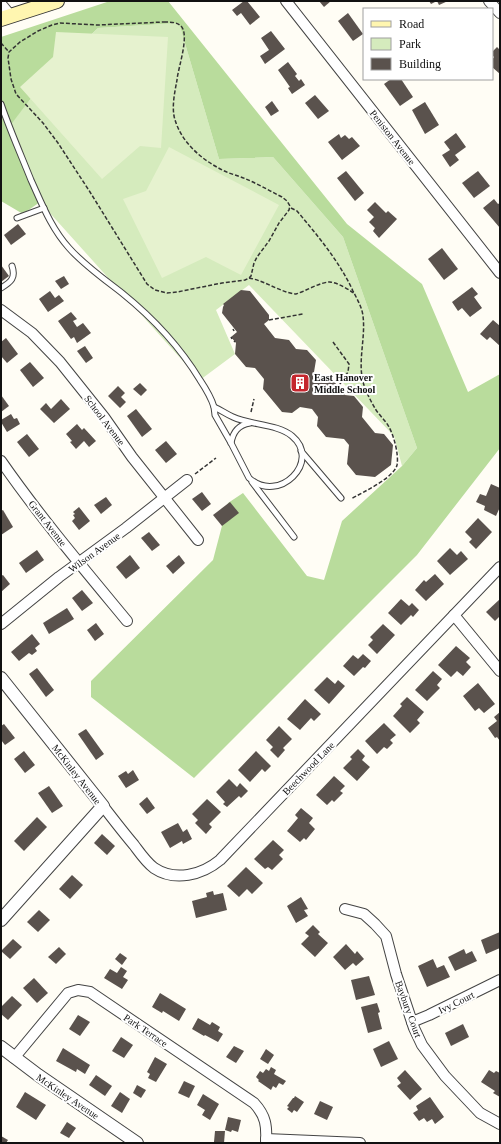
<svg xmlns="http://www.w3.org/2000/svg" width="501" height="1144" viewBox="0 0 501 1144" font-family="Georgia,serif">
	<rect width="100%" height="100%" fill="#fffdf5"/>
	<polygon fill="#d5ebbd" points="179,23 219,159 273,157 343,237 417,448 402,466 394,436 249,285 216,310 235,354 200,380 40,202 8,127 50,75 98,28"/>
	<polygon fill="#b9dc9c" points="110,1 168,1 347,224 422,284 468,392 500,374 500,448 417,555 194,778 91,697 91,681 213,560 228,503 243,493 307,576 324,580 342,521 402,466 417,448 343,237 273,157 219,159 179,23 98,28 49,75 9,127 40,202 23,214 1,201 1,37"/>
	<g fill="#e6f2cf">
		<polygon points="56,32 168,37 161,148 140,146 102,179 20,87 53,57"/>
		<polygon points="169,147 279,205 241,275 206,257 162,278 123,199 146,191"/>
	</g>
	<g fill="#5a524d">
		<polygon points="244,1 247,1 260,17 250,25 241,13 237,16 232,10"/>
		<polygon points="319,1 331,1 324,7"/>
		<polygon points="429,1 448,1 439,5 437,1 431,4"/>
		<polygon points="348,13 363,34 353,41 338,21"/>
		<polygon points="271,31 285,49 265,64 260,56 269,50 261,38"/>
		<polygon points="497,47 500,50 500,74 492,67 492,60 494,57 492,55 492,52"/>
		<polygon points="288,62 297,74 295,76 299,81 301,79 305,85 292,94 288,88 290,87 278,70"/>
		<polygon points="391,79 401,79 413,97 400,106 384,84"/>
		<polygon points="315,95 329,111 318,119 305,103"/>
		<polygon points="272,101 279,111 271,116 265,107"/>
		<polygon points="425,102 439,125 425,134 412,110"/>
		<polygon points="456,133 466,147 455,155 459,160 450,167 442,155 450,150 444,142"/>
		<polygon points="339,134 341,138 345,135 349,139 352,137 360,146 342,160 328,142"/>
		<polygon points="346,171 364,193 355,201 337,178"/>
		<polygon points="478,171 490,186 474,198 462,183"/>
		<polygon points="494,199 498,204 500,203 500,228 483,208"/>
		<polygon points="375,202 386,213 388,211 397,219 379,238 373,231 375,228 369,222 374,217 367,210"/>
		<polygon points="18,224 26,234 11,245 4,235"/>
		<polygon points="442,248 458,269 444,280 428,259"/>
		<polygon points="1,265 9,276 1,282"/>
		<polygon points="64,276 69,284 61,289 55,281"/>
		<polygon points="472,287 478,294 474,297 482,308 470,317 462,308 458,311 452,302"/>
		<polygon points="241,290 250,291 269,315 269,320 264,324 275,338 289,340 296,349 307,350 316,360 314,372 319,377 332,379 345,395 354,396 363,407 362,417 375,433 384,434 393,445 391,465 375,477 356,475 347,464 349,445 344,439 326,437 317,426 318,417 312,409 300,407 292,413 282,412 263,389 264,379 255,368 246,367 235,354 236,343 231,337 237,332 222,313 223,307 224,305 223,304"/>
		<polygon points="50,291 55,298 59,295 64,301 48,312 39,299"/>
		<polygon points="71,312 77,319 73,321 77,327 83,323 91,333 77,343 74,337 71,339 58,321"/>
		<polygon points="493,320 500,326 500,346 490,337 487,340 480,334"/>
		<polygon points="6,338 18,354 7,363 1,356 1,342"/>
		<polygon points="85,346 93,358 86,363 77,351"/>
		<polygon points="30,362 44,378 33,387 20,370"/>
		<polygon points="140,383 147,390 141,396 133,389"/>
		<polygon points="118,386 125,393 121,397 126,402 120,408 108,396"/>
		<polygon points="1,395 9,406 1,412"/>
		<polygon points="61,399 70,409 54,423 40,409 46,403 51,409"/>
		<polygon points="136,409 152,429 142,437 127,416"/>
		<polygon points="11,414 14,419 17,418 20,424 7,432 1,422 1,420"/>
		<polygon points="77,424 82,430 84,428 96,441 89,447 84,441 76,449 70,442 72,441 66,434"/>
		<polygon points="27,434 39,449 29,457 17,442"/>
		<polygon points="166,441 177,454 166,463 155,450"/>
		<polygon points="491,484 500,488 500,507 496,516 484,510 485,506 476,502 480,494 486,496"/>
		<polygon points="202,492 211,504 202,511 192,499"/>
		<polygon points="106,497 112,505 101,514 94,505"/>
		<polygon points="230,502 239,513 222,526 213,515"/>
		<polygon points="79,507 90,521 79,530 72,521 75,518 73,515 75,514 73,512"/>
		<polygon points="3,510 13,527 1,535 1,511"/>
		<polygon points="478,518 492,532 476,549 469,542 472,539 465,532"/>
		<polygon points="149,532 160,545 152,551 141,538"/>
		<polygon points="450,548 457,555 461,551 468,559 450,575 437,561"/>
		<polygon points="37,550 44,560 26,573 19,563"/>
		<polygon points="130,555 140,568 126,579 116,567"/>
		<polygon points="179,555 185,563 173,574 166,566"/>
		<polygon points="435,574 444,584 426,601 415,590 424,580 426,582"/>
		<polygon points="3,575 10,584 1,592 1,576"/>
		<polygon points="82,590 93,603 82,611 72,598"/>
		<polygon points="401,599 409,606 412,603 419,610 413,617 411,615 401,625 388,613"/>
		<polygon points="500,599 500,616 495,621 486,612"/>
		<polygon points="67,608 74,619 49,634 43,623"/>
		<polygon points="96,623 104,634 95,641 87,630"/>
		<polygon points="383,624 395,635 377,654 368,645 373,640 370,637"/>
		<polygon points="32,634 40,644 35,648 37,651 32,655 29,653 19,661 11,652"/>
		<polygon points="456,646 470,658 466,662 471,667 463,676 457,671 451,677 438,665"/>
		<polygon points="363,654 371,661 365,668 363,667 354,676 343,666 353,655 358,659"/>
		<polygon points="37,668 54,690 46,697 29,674"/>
		<polygon points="433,671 442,679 437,685 440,688 427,701 415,690"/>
		<polygon points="327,677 335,684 338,680 345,686 329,704 314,690"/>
		<polygon points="478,683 495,704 484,713 479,708 475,711 463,696"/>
		<polygon points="407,697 424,712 417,720 420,723 410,733 393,716 402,706 400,704"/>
		<polygon points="305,699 321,714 314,721 311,718 300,730 287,719"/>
		<polygon points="500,712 500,741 497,737 495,738 488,728 497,721 494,717"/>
		<polygon points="384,723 396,735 390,740 393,743 387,749 384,747 377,754 365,741"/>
		<polygon points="4,724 15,738 5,745 1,740 1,726"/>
		<polygon points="279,726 292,739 283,748 285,750 278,758 270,750 273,747 266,740"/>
		<polygon points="86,729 104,754 96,760 78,734"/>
		<polygon points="358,749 365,756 362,760 370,767 357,781 343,768 352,759 350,757"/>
		<polygon points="24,751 35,765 25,773 14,759"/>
		<polygon points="256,751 271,766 265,772 262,769 250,782 238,770"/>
		<polygon points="133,770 139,780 126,788 118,776 126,771 128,774"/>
		<polygon points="334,776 345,786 340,791 343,793 334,802 332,800 327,805 316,795"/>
		<polygon points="229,779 237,787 240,783 248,791 241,798 239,796 227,807 223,804 225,802 216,792"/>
		<polygon points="49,786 63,806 52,813 38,793"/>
		<polygon points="147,797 155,808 147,814 139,804"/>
		<polygon points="207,799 221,812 209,824 212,827 206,834 195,823 198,820 192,814"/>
		<polygon points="301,808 313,818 309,823 315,829 306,840 304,838 300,842 287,831 298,818 295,815"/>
		<polygon points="37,817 47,827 24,851 14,841"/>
		<polygon points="178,823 183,832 187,829 192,839 183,844 182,841 170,848 161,832"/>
		<polygon points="102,834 115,846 107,855 94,843"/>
		<polygon points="273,840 284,850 279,855 283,859 272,870 268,867 265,869 254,859"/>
		<polygon points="246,867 263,883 252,894 247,889 239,897 227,886"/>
		<polygon points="72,875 83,885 70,899 59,889"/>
		<polygon points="213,891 214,895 223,893 227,910 196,918 192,901 207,897 206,893"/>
		<polygon points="301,897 308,909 304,910 308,916 296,923 287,906"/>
		<polygon points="39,910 50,920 38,932 27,922"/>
		<polygon points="313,925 320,932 318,934 328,943 315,957 301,944 309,936 305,933"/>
		<polygon points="500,932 500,948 486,954 481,940"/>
		<polygon points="13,939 22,947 10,959 1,951"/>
		<polygon points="346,944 355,954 357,951 364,959 356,966 353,963 345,970 333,957"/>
		<polygon points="59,947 66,954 56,964 48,957"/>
		<polygon points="464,949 466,954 472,951 477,961 455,971 448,957"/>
		<polygon points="120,953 127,958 122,965 115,959"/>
		<polygon points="433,959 437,968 444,965 450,977 427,987 418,966"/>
		<polygon points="121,967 127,971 123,977 128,980 122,989 104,978 110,969 117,973"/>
		<polygon points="369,976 375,995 356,1000 351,980"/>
		<polygon points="34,978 48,993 37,1003 23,988"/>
		<polygon points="160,993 186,1009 179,1021 163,1011 162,1013 152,1007"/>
		<polygon points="12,996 22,1005 8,1020 1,1014 1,1007"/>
		<polygon points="377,1003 380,1012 378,1013 382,1029 368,1033 361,1007"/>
		<polygon points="78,1015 90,1022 80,1036 69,1029"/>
		<polygon points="198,1018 210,1025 212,1022 220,1027 218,1031 223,1034 218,1042 205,1035 204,1036 192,1029"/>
		<polygon points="463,1024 469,1037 451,1046 445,1033"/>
		<polygon points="121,1037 133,1045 124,1058 112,1051"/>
		<polygon points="389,1041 398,1059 381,1067 373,1049"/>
		<polygon points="234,1046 244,1051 236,1063 226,1057"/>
		<polygon points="63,1048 90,1065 85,1074 77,1069 76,1072 56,1061"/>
		<polygon points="266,1049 274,1055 268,1064 260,1059"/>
		<polygon points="155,1057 167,1064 156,1082 148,1078 150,1074 147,1072"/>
		<polygon points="271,1067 276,1070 274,1074 286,1081 283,1085 279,1083 276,1088 273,1086 271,1090 258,1081 259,1080 256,1077 260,1071 263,1073 266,1069 269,1071"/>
		<polygon points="405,1070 422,1089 410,1100 397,1086 401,1083 397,1078"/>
		<polygon points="489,1070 494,1073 496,1071 500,1073 500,1097 493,1093 495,1091 481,1082"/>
		<polygon points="96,1075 112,1086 105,1096 89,1085"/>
		<polygon points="184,1081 195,1086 189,1098 178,1093"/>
		<polygon points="137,1085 146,1090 141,1098 133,1093"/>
		<polygon points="25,1092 46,1105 36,1120 16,1107"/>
		<polygon points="120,1092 130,1099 122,1113 111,1106"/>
		<polygon points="203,1094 219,1104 210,1120 202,1115 205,1110 197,1105"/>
		<polygon points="295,1096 304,1102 297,1112 294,1110 292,1113 287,1109 289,1107 287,1106 293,1098 294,1098"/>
		<polygon points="430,1097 444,1117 435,1124 432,1119 427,1122 424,1118 419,1121 413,1113 418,1110 416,1106"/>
		<polygon points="320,1101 333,1107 327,1120 314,1114"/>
		<polygon points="228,1117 241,1120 238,1132 232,1130 231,1132 225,1130"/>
		<polygon points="67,1122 76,1128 69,1138 60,1133"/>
		<polygon points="215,1131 225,1131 224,1143 214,1142"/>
		<polygon points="1,1136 8,1140 6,1143 1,1143"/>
	</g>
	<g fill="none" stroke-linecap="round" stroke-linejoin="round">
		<defs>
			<g id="service">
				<path d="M1 104C10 130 21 155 31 180 42 204 51 228 69 248 84 265 104 279 122 293 153 318 180 347 200 380 206 389 211 397 214 407"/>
				<polyline points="17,218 44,208"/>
				<path d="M1 288C11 282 16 278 12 266"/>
				<path d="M214 407C221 410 226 414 233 417 250 425 278 424 292 436 322 461 279 505 249 478L231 443 215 415Z"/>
				<path d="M231 443C233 432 238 425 250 423"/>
				<polyline points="301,451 341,498"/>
				<polyline points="252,482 294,537"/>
			</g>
			<g id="minor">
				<polyline points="286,1 500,273"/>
				<polyline points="489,1 500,13"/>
				<polyline points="1,4 11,16"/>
				<polyline points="1,310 32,333 60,362 104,417 132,457 198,540"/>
				<path d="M1 461C40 517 84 569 127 621"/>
				<polyline points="454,615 500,671"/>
				<polyline points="1,624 59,577 126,528 187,480"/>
				<path d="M103 806C113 819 123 832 134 845 140 853 146 862 154 868 175 882 202 875 220 860L500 567"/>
				<polyline points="345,909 364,914 375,924 386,936 396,974 414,1028 422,1045 445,1076 480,1113 500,1124"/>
				<polyline points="412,1022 429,1015 500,980"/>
				<path d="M14 1058 68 993 78 990 90 992 254 1103C266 1116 267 1126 266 1143"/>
				<polyline points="266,1139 360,1143"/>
			</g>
			<g id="tertiary">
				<polyline points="1,678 103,806 1,920"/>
				<polyline points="1,1047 38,1075 137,1143"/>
			</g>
			<polyline id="secondary" points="1,19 57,1"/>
		</defs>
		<use href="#service" stroke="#444" stroke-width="7"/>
		<use href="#minor" stroke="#444" stroke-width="12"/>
		<use href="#tertiary" stroke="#444" stroke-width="14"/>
		<use href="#secondary" stroke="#333" stroke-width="16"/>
		<g stroke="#333" stroke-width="1.5" stroke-dasharray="4 2" stroke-linecap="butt">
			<path d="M164 22C170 22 177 22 181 26 190 35 178 68 177 80 175 91 172 104 174 116 180 143 205 163 229 173 235 175 241 177 246 179 258 184 270 191 282 197L287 201 290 206 289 210 279 223 269 241 257 257 254 263 251 276 249 278 245 280 222 283 177 292 167 293 155 290 147 284 90 192 58 143 43 123 16 94 11 79 8 58 9 52 20 42 38 31 52 25 60 23 98 25Z"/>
			<polyline points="1,43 9,52"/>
			<path d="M291 208 297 211C318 236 339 261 353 291 357 299 362 307 363 316 366 340 356 365 365 388 368 396 372 403 376 410 380 416 386 421 389 427 394 436 399 455 397 465 394 478 363 492 351 499"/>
			<path d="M249 278C266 281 279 292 296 294 306 291 320 282 330 282 339 283 347 289 354 293"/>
			<polyline points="269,320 303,314"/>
			<polyline points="233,329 234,331"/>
			<polyline points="231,337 232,339"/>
			<polyline points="234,341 235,342"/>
			<polyline points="333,342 349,364 348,372 338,387"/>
			<polyline points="251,412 254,399"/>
			<polyline points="195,474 216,458"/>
		</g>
		<use href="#service" stroke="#fff" stroke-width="5"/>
		<use href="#minor" stroke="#fff" stroke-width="10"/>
		<use href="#tertiary" stroke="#fff" stroke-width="12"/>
		<use href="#secondary" stroke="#fff6b0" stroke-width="14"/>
	</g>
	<defs>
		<symbol id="building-square" viewBox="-11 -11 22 22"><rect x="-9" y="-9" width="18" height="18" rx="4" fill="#c4262e" stroke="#fff"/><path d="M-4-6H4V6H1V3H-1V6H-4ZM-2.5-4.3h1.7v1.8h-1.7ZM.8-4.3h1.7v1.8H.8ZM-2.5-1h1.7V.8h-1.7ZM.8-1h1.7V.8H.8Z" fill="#fff"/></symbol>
	</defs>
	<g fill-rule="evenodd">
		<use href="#building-square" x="289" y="372" width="22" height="22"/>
	</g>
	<g text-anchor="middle" stroke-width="4" stroke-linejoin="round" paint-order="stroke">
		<g font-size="10" fill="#111" stroke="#fff">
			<text transform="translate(393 137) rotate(52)" y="4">Peniston Avenue</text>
			<text transform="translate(105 420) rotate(53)" y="4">School Avenue</text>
			<text transform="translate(48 523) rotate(52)" y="4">Grant Avenue</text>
			<text transform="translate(94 552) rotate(-36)" y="4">Wilson Avenue</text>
			<text transform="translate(308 768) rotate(-46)" y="4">Beechwood Lane</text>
			<text transform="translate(77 774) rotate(52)" y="4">McKinley Avenue</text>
			<text transform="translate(456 1002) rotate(-26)" y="4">Ivy Court</text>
			<text transform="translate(409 1009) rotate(70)" y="4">Baybury Court</text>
			<text transform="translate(146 1030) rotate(34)" y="4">Park Terrace</text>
			<text transform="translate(68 1096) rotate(34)" y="4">McKinley Avenue</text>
		</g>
		<g font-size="10" font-weight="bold" fill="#111" stroke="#fff" text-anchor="start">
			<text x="314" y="381">East Hanover<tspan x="314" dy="12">Middle School</tspan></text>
		</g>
	</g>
	<rect width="501" height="1144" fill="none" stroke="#111111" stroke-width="4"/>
	<rect x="363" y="8" width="130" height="72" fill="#ffffff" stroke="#a0a0a0"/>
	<rect x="371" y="21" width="20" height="6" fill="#fff6b0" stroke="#a0a0a0"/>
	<text x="399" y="28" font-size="12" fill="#111111">Road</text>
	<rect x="371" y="38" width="20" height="12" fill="#d5ebbd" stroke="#a0a0a0"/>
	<text x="399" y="48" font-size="12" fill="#111111">Park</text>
	<rect x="371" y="58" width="20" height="12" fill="#5a524d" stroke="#a0a0a0"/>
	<text x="399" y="68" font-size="12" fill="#111111">Building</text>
</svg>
